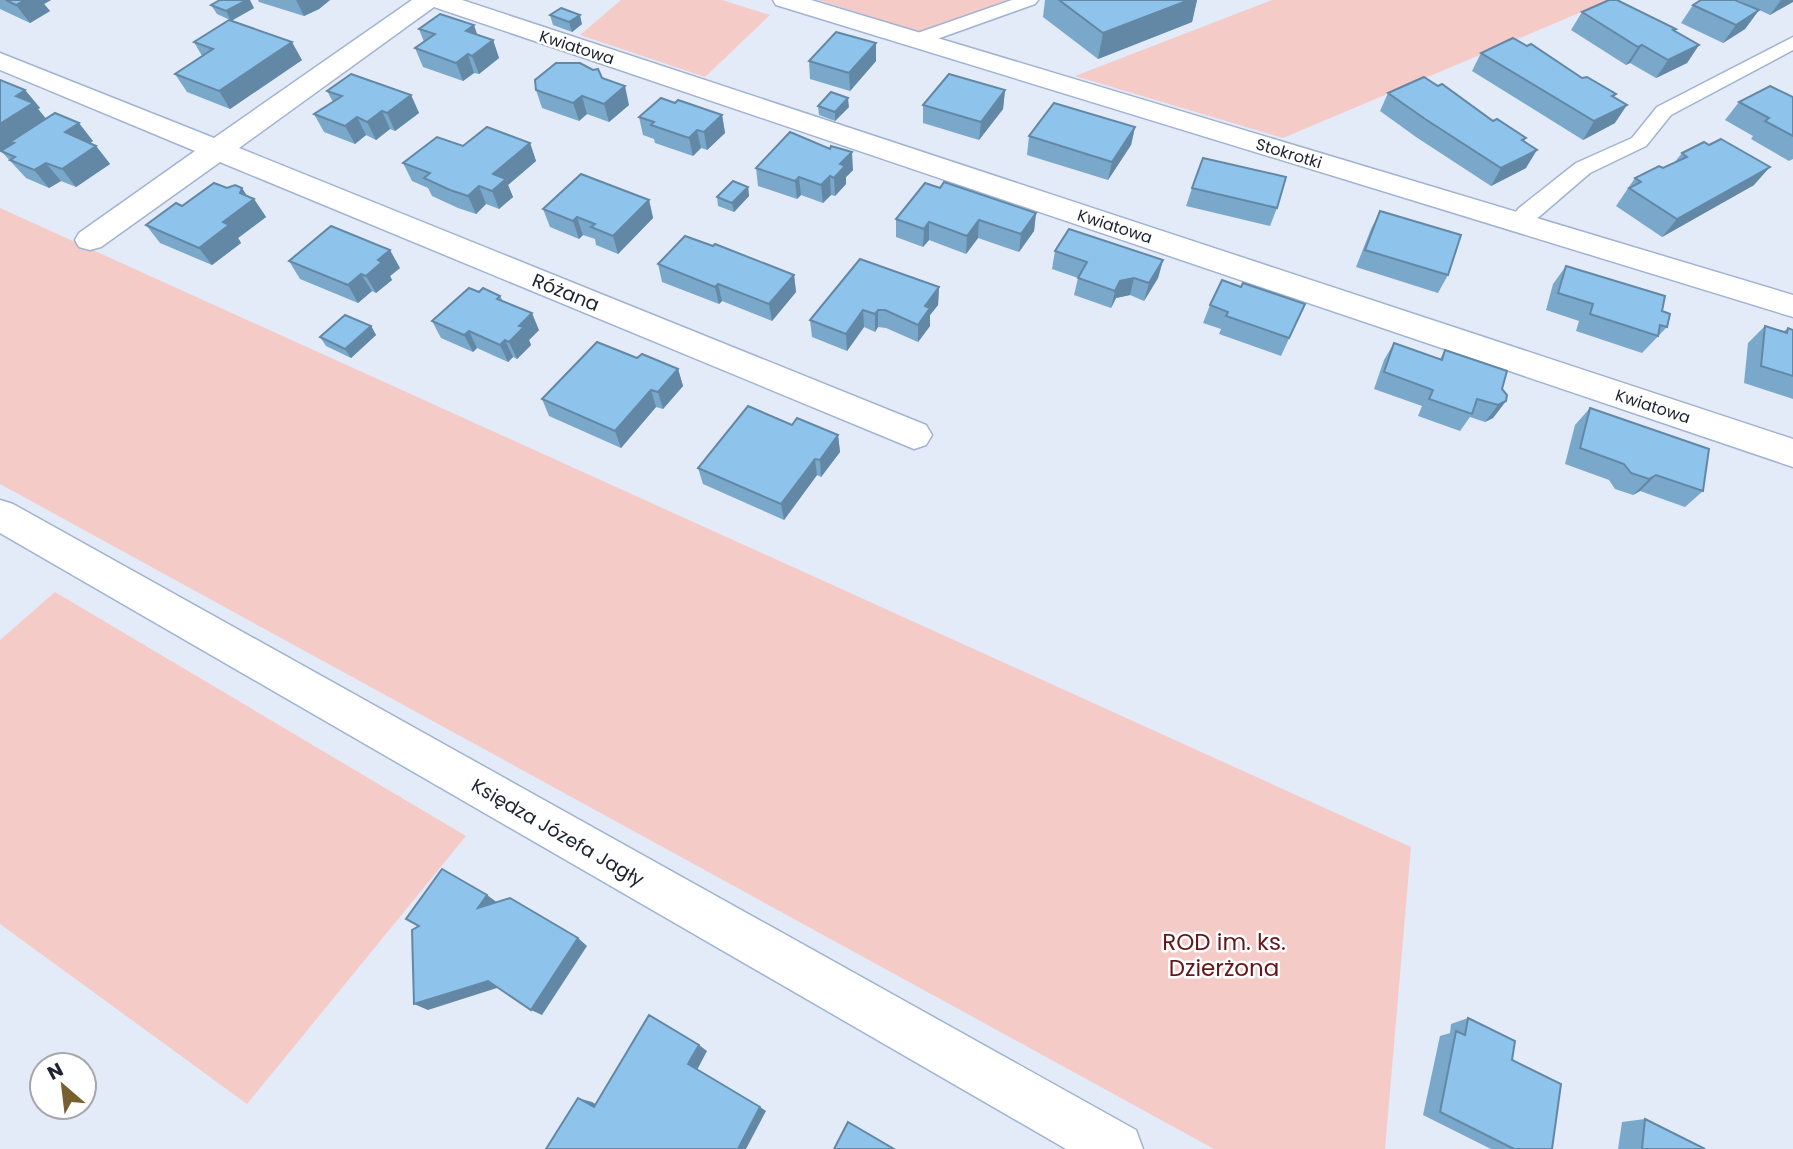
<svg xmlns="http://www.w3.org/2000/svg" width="1793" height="1149" viewBox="0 0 1793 1149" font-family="Poppins,sans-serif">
	<rect width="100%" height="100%" fill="#e3ebf8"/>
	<g fill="#f5cbc8">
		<polygon points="621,0 722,0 770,15 705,77 580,35"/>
		<polygon points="818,0 1009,0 919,32"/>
		<polygon points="1272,0 1610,0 1283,138 1075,76"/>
		<polygon points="0,208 1411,847 1385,1149 1214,1149 0,484"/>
		<polygon points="55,592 466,836 247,1104 0,924 0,640"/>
	</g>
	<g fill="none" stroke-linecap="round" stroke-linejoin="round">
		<defs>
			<g id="lane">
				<polygon points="1012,0 1038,0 1035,4 923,44 916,46 907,40 909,36"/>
				<polygon points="1793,37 1793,50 1671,115 1646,146 1590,173 1526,228 1518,230 1510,228 1507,223 1519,208 1576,163 1632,138 1657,107"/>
			</g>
			<g id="street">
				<polygon points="412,0 462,0 1793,439 1793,467 434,7 239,148 926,425 932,435 926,445 914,449 220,162 101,247 90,250 79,247 75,240 79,233 195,151 0,70 0,53 214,138"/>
				<polygon points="773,0 811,0 1793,295 1793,317 776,5"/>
				<polygon points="0,500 13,504 1136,1130 1143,1149 1066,1149 0,533"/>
			</g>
		</defs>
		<use href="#lane" stroke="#a1b3d3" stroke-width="3"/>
		<use href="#street" stroke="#a1b3d3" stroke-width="3"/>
		<use href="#lane" fill="#fff" fill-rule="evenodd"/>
		<use href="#street" fill="#fff" fill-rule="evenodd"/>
	</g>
	<g fill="#7aa8cb">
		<polygon points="0,0 51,0 44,4 50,11 30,23 0,9"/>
		<polygon points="258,0 330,0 319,9 304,16 259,2"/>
		<polygon points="1045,0 1197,0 1192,22 1098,59 1043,17"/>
		<polygon points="1738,0 1793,0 1770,15"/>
		<polygon points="211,5 254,8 231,21 302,60 230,109 187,92 175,74 202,56 194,42 230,20 217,14"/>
		<polygon points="1693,5 1759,10 1745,29 1723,43 1681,23"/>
		<polygon points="1582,12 1675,31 1699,45 1687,63 1656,78 1630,63 1626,65 1571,30"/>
		<polygon points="550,15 582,24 572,32 553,25"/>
		<polygon points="419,29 477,35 493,40 499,58 479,74 474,73 463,81 423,67 415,48 424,42"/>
		<polygon points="1481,53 1582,78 1616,94 1614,97 1615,123 1583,140 1472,71"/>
		<polygon points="809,61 876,61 850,91 810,79"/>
		<polygon points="602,78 629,105 609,122 587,114 579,121 542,108 536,90"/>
		<polygon points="0,80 25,90 40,108 38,109 46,119 93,141 90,143 96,146 110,164 76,187 61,181 49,188 26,178 1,151 12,144 0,151"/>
		<polygon points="1005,90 1003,109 979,140 923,123 923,105"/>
		<polygon points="327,91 411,95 419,113 395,131 390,129 376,140 366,135 355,144 324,132 314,114 333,102"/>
		<polygon points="1388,93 1493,121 1526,138 1524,141 1526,168 1491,186 1416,137 1380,111"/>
		<polygon points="1793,97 1793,159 1789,161 1751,139 1753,136 1725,120 1739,102"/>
		<polygon points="675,103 722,115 725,133 707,150 701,148 693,156 655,143 654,139 643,135 639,117"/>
		<polygon points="818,106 849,107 835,121 819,115"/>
		<polygon points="1135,127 1131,145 1108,180 1027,155 1029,136"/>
		<polygon points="530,143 536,161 508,185 513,197 499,209 486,204 476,214 458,208 432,196 428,188 412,181 403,163 463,146"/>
		<polygon points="1682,153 1754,185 1662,237 1616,206 1635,178 1663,168 1674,163"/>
		<polygon points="756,168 853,170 846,177 846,184 835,196 831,195 823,203 801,195 797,199 758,186"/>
		<polygon points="748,187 749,196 734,212 718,206 717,197"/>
		<polygon points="227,188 242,188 247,196 254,199 266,217 238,238 241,243 212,265 160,243 146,225"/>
		<polygon points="940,188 1036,213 1034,231 1019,252 978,238 966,254 929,240 923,247 896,237 896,219"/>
		<polygon points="1192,188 1277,208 1270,226 1186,206"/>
		<polygon points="649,200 653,218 618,254 596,245 595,239 583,235 579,239 550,227 543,209"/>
		<polygon points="1380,211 1448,275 1438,293 1356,267 1371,229"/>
		<polygon points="1055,251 1163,260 1158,278 1144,301 1130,295 1116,298 1111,308 1074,295 1078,278 1052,269"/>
		<polygon points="289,261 400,268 390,276 392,280 376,293 372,291 358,303 300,279"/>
		<polygon points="658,264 794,275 796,292 772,321 722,301 719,304 662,282"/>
		<polygon points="1566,266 1662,311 1667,327 1642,353 1576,331 1579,321 1546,310 1553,284"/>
		<polygon points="939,287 938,305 930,315 930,326 918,342 886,328 878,327 875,332 864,327 847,351 812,337 810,320"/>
		<polygon points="1241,287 1305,304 1281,356 1219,334 1221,329 1203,323 1210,305"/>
		<polygon points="479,292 500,296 503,301 539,330 529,340 531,345 517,359 513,357 508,362 477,348 473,352 441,338 432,321"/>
		<polygon points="371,326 376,335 351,358 326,346 320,337"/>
		<polygon points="1765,326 1784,331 1788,328 1793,330 1793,399 1744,383 1748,343"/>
		<polygon points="1394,343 1440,359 1445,350 1502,389 1506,401 1493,418 1485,422 1470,417 1460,431 1418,416 1422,406 1374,389 1384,360"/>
		<polygon points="637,358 678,369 683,386 663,409 656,407 621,448 549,416 542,399"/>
		<polygon points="1590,408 1703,491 1685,507 1640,491 1633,495 1615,489 1609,480 1565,464 1575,425"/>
		<polygon points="792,425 838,435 840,452 821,477 817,475 784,520 703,484 698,468"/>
		<polygon points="1468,1018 1512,1060 1552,1149 1491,1149 1423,1115 1440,1036 1450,1033 1451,1024"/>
		<polygon points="1645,1119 1705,1149 1618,1149 1622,1122"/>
	</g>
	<g fill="#6388a5">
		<polygon points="25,0 51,0 44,4 50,11 30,23 16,5"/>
		<polygon points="247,0 250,0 254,8 231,21 226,11"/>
		<polygon points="296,0 330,0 319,9 304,16"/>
		<polygon points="1189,0 1197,0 1192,22 1098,59 1103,33"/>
		<polygon points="1781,0 1793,0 1793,2 1770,15"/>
		<polygon points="1759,10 1745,29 1723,43 1736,25"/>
		<polygon points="580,15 582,24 572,32 569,22"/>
		<polygon points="474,25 480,43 466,31"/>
		<polygon points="493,40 499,58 479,74 472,56"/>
		<polygon points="292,42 302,60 230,109 219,91"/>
		<polygon points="876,43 876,61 850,91 849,73"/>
		<polygon points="1642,45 1630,63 1626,65 1638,47"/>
		<polygon points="1699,45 1687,63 1656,78 1668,60"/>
		<polygon points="468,54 474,73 463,81 456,63"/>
		<polygon points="625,86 629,105 609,122 604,104"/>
		<polygon points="25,90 40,108 38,109 48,121 10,142 12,144 0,151 0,124 16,96"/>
		<polygon points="1005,90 1003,109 979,140 981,122"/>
		<polygon points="411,95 419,113 395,131 387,113"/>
		<polygon points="582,96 587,114 579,121 573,103"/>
		<polygon points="848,98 849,107 835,121 835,112"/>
		<polygon points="1627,105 1615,123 1583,140 1594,121"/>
		<polygon points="382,111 390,129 376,140 367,122"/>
		<polygon points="722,115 725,133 707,150 704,132"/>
		<polygon points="357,117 366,135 355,144 345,126"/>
		<polygon points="79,123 93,141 80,150 65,132"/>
		<polygon points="1135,127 1131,145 1108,180 1112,162"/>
		<polygon points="697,130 701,148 693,156 689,138"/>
		<polygon points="530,143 536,161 508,185 513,197 499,209 492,191 493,174"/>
		<polygon points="96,146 110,164 76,187 62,169"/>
		<polygon points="1537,150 1526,168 1491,186 1501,168"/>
		<polygon points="852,152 853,170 846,177 846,184 835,196 834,178 840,164"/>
		<polygon points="46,163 61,181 49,188 34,170"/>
		<polygon points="1770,167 1754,185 1662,237 1677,219"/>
		<polygon points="830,176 831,195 823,203 821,185"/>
		<polygon points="799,177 801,195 797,199 795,181"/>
		<polygon points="479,186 486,204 476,214 468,196"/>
		<polygon points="748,187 749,196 734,212 732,203"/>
		<polygon points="242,188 250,201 254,199 266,217 238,238 241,243 212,265 199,248 240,193"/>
		<polygon points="649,200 653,218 618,254 613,236"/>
		<polygon points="1036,213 1034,231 1019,252 1021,234"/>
		<polygon points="577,217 583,235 579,239 573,221"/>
		<polygon points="979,220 978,238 966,254 967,236"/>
		<polygon points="929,222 929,240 923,247 924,229"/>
		<polygon points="390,250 400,268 390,276 392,280 376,293 366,276 378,260"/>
		<polygon points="1163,260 1158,278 1144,301 1149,283"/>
		<polygon points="361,274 372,291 358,303 348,285"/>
		<polygon points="794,275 796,292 772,321 769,304"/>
		<polygon points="1134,278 1130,295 1116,298 1111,308 1115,291 1120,281"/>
		<polygon points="718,284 722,301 719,304 715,287"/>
		<polygon points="939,287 938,305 930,315 930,326 918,342 918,325 925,306"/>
		<polygon points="863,310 864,327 847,351 846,334"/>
		<polygon points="878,310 878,327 875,332 875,314"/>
		<polygon points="532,313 539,330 529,340 531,345 517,359 509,342 519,326"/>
		<polygon points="371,326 376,335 351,358 345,349"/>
		<polygon points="469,331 477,348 473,352 464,335"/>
		<polygon points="505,340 513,357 508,362 500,345"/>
		<polygon points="678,369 683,386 663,409 658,392"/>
		<polygon points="651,390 656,407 621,448 615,431"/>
		<polygon points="1506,401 1493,418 1485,422 1498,405"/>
		<polygon points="838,435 840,452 821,477 820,460"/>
		<polygon points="815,459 817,475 784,520 781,504"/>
		<polygon points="1656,475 1640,491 1633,495 1649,479"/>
		<polygon points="487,895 498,903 478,908"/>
		<polygon points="578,938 587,946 542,1015 531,1010"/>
		<polygon points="488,981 500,987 428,1010 414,1004"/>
		<polygon points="699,1045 707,1051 697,1070 688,1064"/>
		<polygon points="578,1098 592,1102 607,1111 594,1107"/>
		<polygon points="760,1107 766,1111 746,1149 738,1149"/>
	</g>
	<g fill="#8ec3ec" stroke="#6388a5" stroke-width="2">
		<polygon points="6,0 25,0 16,5"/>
		<polygon points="220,0 247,0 226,11 211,5"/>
		<polygon points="1059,0 1189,0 1103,33"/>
		<polygon points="1609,0 1617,0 1676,29 1673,30 1699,45 1668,60 1642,45 1638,47 1582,12"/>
		<polygon points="1701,0 1735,0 1759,10 1736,25 1693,5"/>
		<polygon points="561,8 580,15 569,22 550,15"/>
		<polygon points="440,14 474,25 466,31 493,40 472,56 468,54 456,63 415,48 435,34 419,29"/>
		<polygon points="229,20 292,42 219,91 175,74 213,49 194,42"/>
		<polygon points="836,32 876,43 849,73 809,61"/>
		<polygon points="1513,38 1527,46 1531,44 1582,78 1587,77 1616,94 1612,96 1627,105 1594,121 1481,53"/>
		<polygon points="556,63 580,63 593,70 598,69 602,78 625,86 604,104 582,96 573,103 536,90 535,80"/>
		<polygon points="351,74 411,95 387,113 382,111 367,122 357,117 345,126 314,114 342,96 327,91"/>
		<polygon points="949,74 1005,90 981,122 923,105"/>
		<polygon points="1424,77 1438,86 1442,84 1493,121 1497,119 1526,138 1522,140 1537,150 1501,168 1425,119 1388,93"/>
		<polygon points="0,80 25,90 16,96 33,103 0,124"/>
		<polygon points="1770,86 1793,97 1793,136 1765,121 1769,118 1739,102"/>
		<polygon points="831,92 848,98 835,112 818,106"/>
		<polygon points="661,98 675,103 678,100 722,115 704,132 697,130 689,138 651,125 654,122 639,117"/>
		<polygon points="1054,103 1135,127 1112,162 1029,136"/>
		<polygon points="55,113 79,123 65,132 96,146 62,169 46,163 34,170 10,160 15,157 1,151 14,143 10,142"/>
		<polygon points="487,127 530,143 493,174 506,179 492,191 479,186 468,196 450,190 424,178 430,173 403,163 437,137 463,146"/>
		<polygon points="790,132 830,149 831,146 852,152 840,164 845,166 834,178 830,176 821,185 799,177 795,181 756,168"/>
		<polygon points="1721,139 1770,167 1677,219 1629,188 1641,182 1635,178 1659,166 1663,168 1687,157 1682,153 1704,142 1709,145"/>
		<polygon points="1203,158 1286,177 1277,208 1192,188"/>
		<polygon points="581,174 649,200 613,236 591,227 595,224 577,217 573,221 543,209"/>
		<polygon points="733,181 748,187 732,203 717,197"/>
		<polygon points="944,182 1036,213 1021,234 979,220 967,236 929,222 924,229 896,219 925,183 940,188"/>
		<polygon points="214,183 227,188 235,185 242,188 240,193 254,199 223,222 229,225 199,248 146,225 176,203 182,206"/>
		<polygon points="1380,211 1461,235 1448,275 1365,250"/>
		<polygon points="331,226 390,250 378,260 382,262 366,276 361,274 348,285 289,261"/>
		<polygon points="1069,229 1163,260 1149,283 1134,278 1120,281 1115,291 1078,278 1087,262 1055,251"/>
		<polygon points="685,236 713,246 715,244 794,275 769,304 718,284 715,287 658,264"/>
		<polygon points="860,259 939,287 925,306 930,308 918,325 885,310 878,310 875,314 863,310 846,334 810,320"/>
		<polygon points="1566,266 1665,296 1662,311 1670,314 1667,327 1660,325 1658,336 1590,314 1593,304 1558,293"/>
		<polygon points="1222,280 1241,287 1243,283 1305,304 1289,338 1226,316 1228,312 1210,305"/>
		<polygon points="469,288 479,292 483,288 500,296 497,299 532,313 519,326 524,327 509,342 505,340 500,345 469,331 464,335 432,321"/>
		<polygon points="345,315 371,326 345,349 320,337"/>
		<polygon points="1765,326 1787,333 1788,328 1793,330 1793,376 1761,366"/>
		<polygon points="597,342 637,358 642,354 678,369 658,392 651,390 615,431 542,399"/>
		<polygon points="1394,343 1442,360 1445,350 1507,371 1502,389 1507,395 1506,401 1498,405 1477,399 1472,414 1429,399 1433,390 1384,372"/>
		<polygon points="748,406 792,425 797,418 838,435 820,460 815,459 781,504 698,468"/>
		<polygon points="1590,408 1709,449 1703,491 1656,475 1649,479 1631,473 1624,464 1580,448"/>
		<polygon points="442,869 487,895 478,908 510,898 578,938 531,1010 488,981 414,1004 412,930 419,926 406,919"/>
		<polygon points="649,1015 699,1045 688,1064 760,1107 738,1149 546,1149 578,1098 594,1107"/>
		<polygon points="1468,1018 1515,1041 1512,1060 1561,1084 1552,1149 1514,1149 1440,1112 1456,1031 1465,1035"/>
		<polygon points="1645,1119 1705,1149 1642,1149"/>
		<polygon points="848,1122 894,1149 834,1149"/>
	</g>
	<g text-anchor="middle" stroke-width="5" stroke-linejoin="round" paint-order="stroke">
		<g font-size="16" fill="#1d2330" stroke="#fff">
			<text transform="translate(577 47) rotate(18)" y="6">Kwiatowa</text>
			<text transform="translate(1289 153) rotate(17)" y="6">Stokrotki</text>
			<text transform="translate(1115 226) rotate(18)" y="6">Kwiatowa</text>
			<text transform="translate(1653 406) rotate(18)" y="6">Kwiatowa</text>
		</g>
		<g font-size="19" fill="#1d2330" stroke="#fff">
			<text transform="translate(566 292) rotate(22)" y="7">Różana</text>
			<text transform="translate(558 832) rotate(30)" y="7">Księdza Józefa Jagły</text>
		</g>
		<g font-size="23" fill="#64161b" stroke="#fff">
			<text x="1224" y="950">ROD im. ks.<tspan x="1224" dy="26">Dzierżona</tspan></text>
		</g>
	</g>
	<g transform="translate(63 1086) rotate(332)"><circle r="33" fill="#ffffff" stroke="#a5a7ac" stroke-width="2"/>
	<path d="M0-5L12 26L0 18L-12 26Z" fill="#775f30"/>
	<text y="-10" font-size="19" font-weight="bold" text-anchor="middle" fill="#1d2330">N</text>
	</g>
</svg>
